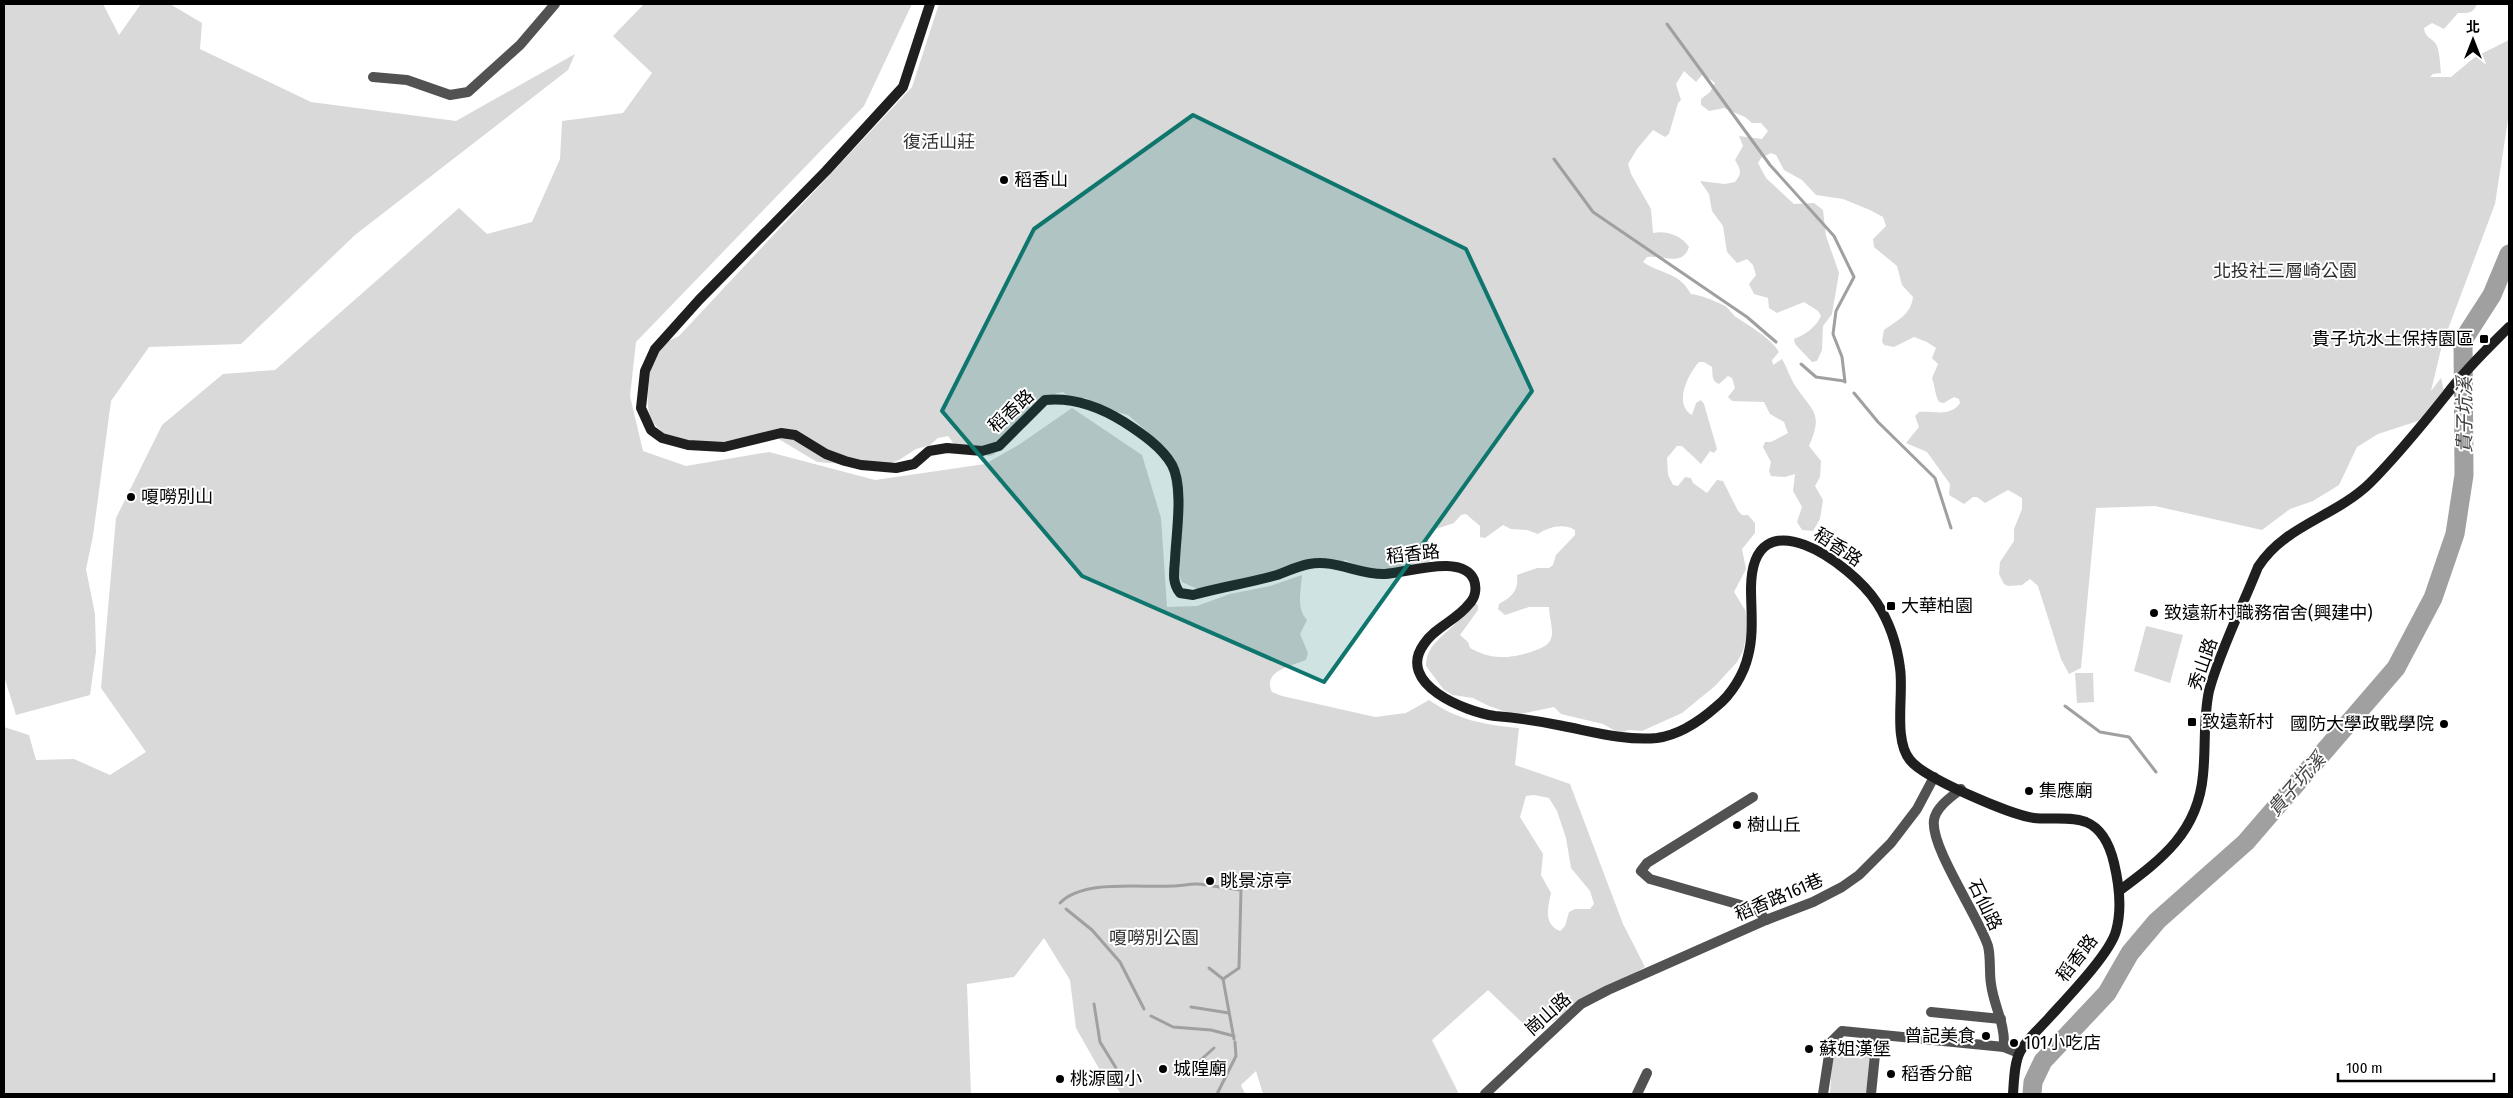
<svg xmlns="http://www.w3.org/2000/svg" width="2513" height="1098" viewBox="0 0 2513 1098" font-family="'Fira Sans Condensed','Noto Sans TC',sans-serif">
	<rect width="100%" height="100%" fill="#fff"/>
	<g fill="#d9d9d9" fill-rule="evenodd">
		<polygon points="4,4 103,4 119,35 141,4 170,4 202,23 200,49 311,102 456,121 575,54 568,70 355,235 241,344 149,347 111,401 93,536 86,569 95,614 96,652 90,695 16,715 4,676"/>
		<path d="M644 4H912L864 106 636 342 630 396 643 451 686 466 769 452 875 480 985 464 1020 444 1072 408 1142 455 1161 518 1167 607 1197 606 1230 594 1270 586 1302 575C1301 590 1296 609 1307 620L1300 634 1308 653 1306 660C1291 666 1262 671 1272 692L1282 696 1375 717 1406 713 1429 700C1457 720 1485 725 1519 728L1515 765 1570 784 1623 924 1645 967 1533 1033 1488 990 1432 1040 1459 1094H1263L1256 1071 1241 1085 1245 1094H1121L1111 1079 1102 1074 1076 1028 1070 980 1044 938 1014 977 967 984 971 1094H4V727L29 735 36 760 74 759 110 775 146 752 101 688 116 518 162 425 223 374 275 370 459 208 487 234 532 222 560 159 562 121 623 113 652 73 613 36ZM1534 795 1549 798 1557 811 1566 838 1571 868 1590 891 1594 904 1590 909H1575L1569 912 1565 926 1560 931C1543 924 1548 907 1551 893L1541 875 1543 854 1520 817 1526 796Z"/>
		<path d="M939 4H2477C2473 14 2468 13 2458 13L2444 29 2432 23 2424 28C2425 38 2431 37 2436 44 2440 51 2440 65 2441 73L2433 74 2430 77H2451L2475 57 2509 40V113L2495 204 2442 345 2431 391 2441 378 2444 391 2418 421 2378 434 2357 447 2339 485 2313 501 2290 509 2262 530 2155 506 2096 508 2081 668 2069 674 2061 659 2038 586 2030 579 2022 585 2008 586 2004 584 1999 574 2000 562 2014 541V529L2022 509V498L2008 490 1985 503 1977 497H1973L1964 504 1949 495 1950 484 1927 452 1906 443 1919 427 1915 416 1919 412C1932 410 1950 418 1960 403L1959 399 1954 397 1944 403 1939 402C1935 395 1935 386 1932 378L1938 364 1932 358 1936 348 1927 342 1914 337 1894 347 1884 345 1882 341 1884 330C1896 321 1911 315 1913 297L1902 285 1897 266 1874 247 1873 239 1886 226 1883 217 1870 210 1843 199 1816 195 1802 180 1784 170 1776 155 1771 153 1761 158 1758 163 1766 178 1794 204 1814 203 1823 210 1826 236 1839 273 1832 314 1823 326 1822 350 1817 361 1812 362 1795 344 1794 339C1805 335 1816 327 1821 316L1818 311 1804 302 1777 313 1769 308 1768 298 1754 294 1749 284 1756 275 1753 265 1747 259 1737 263 1727 252 1723 226 1712 211 1709 194 1700 181 1725 184 1735 182C1743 173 1740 169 1735 160L1743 146 1739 136 1762 139 1768 131 1761 123H1752L1745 117 1724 108 1709 111 1701 105V99L1710 92 1715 83 1703 74 1696 82 1684 71 1676 84 1681 100 1678 103 1669 134 1665 137 1653 130 1637 149 1628 164 1631 174 1651 209 1653 233C1665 230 1682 235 1689 247 1682 267 1664 255 1647 257L1643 262C1662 275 1678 271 1691 294 1700 295 1713 300 1721 304 1728 306 1731 313 1736 317 1749 326 1771 338 1779 352L1772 360 1773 365 1782 359C1787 367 1790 378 1796 387 1814 413 1823 413 1809 446L1821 461 1820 477 1815 486 1823 500 1820 519 1813 531 1802 530 1797 522 1802 507 1793 491 1795 474 1785 477 1771 476 1769 471 1771 462 1763 447 1765 442H1771L1788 433 1784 422 1770 414 1764 402 1732 401 1728 397 1735 388 1732 378 1728 376 1719 384C1711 381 1713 375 1712 367L1704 362H1699C1688 374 1673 404 1692 415L1696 403 1701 400 1704 404 1717 449 1714 453 1710 451 1701 464 1682 446H1677L1667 458 1668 475 1673 485 1678 486 1685 477 1691 478 1693 483 1707 493 1717 480 1723 481 1738 511 1742 515H1748L1755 523V533L1742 549 1746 569 1734 592 1745 610 1748 626 1743 651 1737 662 1715 686 1682 713 1642 731 1629 730 1619 733 1603 724 1561 714 1554 707 1515 715 1489 706 1473 698 1453 695 1444 690 1426 666C1426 646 1442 637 1455 624 1461 618 1467 610 1473 602L1478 605V610L1460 635 1468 642 1470 648C1479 653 1490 657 1500 657 1512 658 1544 651 1550 641 1555 632 1549 618 1549 607H1529L1505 615 1498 609 1499 604C1512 597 1519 590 1517 575L1537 568H1549L1553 565 1556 555 1575 535V530C1563 523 1549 527 1538 534L1527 530 1511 529 1503 525 1485 538 1480 537V526L1466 514 1461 515 1454 523 1436 529 1429 535 1428 540 1435 559C1409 571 1371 574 1345 560L1340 563 1197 589 1182 582 1177 570 1179 549 1168 450 1128 415 1099 407 1086 398H1070L1063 392 1054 394 993 455 989 456 957 448 948 436 938 438 930 445 916 449 899 460 880 467 817 462 777 438 757 435 723 442 675 443C649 422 645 416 649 382 650 370 652 359 656 347L679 336 912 87Z"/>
		<polygon points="2146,626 2183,635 2170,683 2134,671"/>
		<polygon points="2075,673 2093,673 2094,702 2077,703"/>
		<path d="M1845 1042 1871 1045 1867 1094H1830C1832 1080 1829 1047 1845 1042Z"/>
	</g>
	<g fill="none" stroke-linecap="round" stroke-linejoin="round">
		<g stroke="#a0a0a0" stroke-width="3">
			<polyline points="1667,24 1770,165 1834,236 1854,277 1836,311 1833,334 1842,357 1845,382"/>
			<polyline points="1554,159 1593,212 1747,317 1776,342"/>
			<polyline points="1801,364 1816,377 1844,381"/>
			<polyline points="1854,393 1878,422 1935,478 1951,528"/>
			<polyline points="2065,706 2100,732 2129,737 2156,772"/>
			<polyline points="1213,886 1241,890 1239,968 1223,979 1234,1039"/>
			<path d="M1060 903C1083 879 1141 888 1172 886 1184 886 1194 882 1206 885"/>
			<polyline points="1066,909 1092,930 1120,962 1144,1009"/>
			<polyline points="1209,968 1223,979"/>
			<polyline points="1094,1004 1100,1042 1116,1068"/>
			<polyline points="1191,1007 1229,1013"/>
			<polyline points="1151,1016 1173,1027 1211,1030 1234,1036"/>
			<polyline points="1180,1074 1196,1064 1214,1048"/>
			<polyline points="1217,1094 1236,1056 1235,1042"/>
		</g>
		<polyline stroke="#a0a0a0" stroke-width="19" points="2032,1094 2033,1082 2043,1061 2107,993 2130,953 2157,921 2246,842 2396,668 2433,598 2455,534 2464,475 2463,340 2492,295 2509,254"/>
		<g stroke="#525252" stroke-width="10">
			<polyline points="373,77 407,80 450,95 468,92 520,45 555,4"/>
			<path d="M1961 789C1951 797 1936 807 1934 820 1930 847 1979 917 1988 946 1991 958 1989 972 1991 984 1994 1007 2005 1022 2004 1047"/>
			<polyline points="1753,797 1647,863 1641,871 1650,879 1758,910 1766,920"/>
			<polyline points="1931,1012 2001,1019"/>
			<polyline points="1485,1094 1581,1004 1608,990 1766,920 1813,902 1842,887 1859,875 1891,843 1917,809 1934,777"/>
			<polyline points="1637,1094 1647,1073"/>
			<polyline points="1823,1094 1831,1042 1842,1031 2004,1047 2019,1053"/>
			<polyline points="1871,1094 1877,1035"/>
		</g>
		<g stroke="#1f1f1f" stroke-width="10">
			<path d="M930 4 903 87 826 171 699 300 655 349 645 371 641 408 651 430 662 438 688 445 724 447 781 433 795 435 826 454 845 461 861 465 896 468 914 464 929 451 947 448 982 451 999 446 1045 400C1074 397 1100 407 1124 422 1141 433 1162 447 1172 465 1184 487 1176 535 1175 560 1174 572 1172 583 1180 593L1193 595C1221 587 1249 583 1277 575 1288 571 1298 566 1309 564 1336 559 1359 575 1385 574 1407 573 1463 553 1474 580 1477 589 1475 598 1469 604 1457 620 1435 627 1424 644 1395 684 1466 712 1495 716 1518 718 1540 721 1563 726 1594 732 1625 741 1657 738 1680 735 1700 721 1717 706 1731 695 1744 674 1748 656 1754 634 1751 610 1751 588 1752 493 1851 563 1877 603 1890 623 1897 645 1900 668 1904 694 1893 739 1910 760 1924 778 2011 815 2034 818 2051 820 2070 816 2086 822 2103 829 2110 846 2114 863 2119 884 2122 910 2116 931 2110 954 2065 1000 2048 1019 2039 1029 2026 1040 2020 1052 2014 1063 2014 1082 2013 1094"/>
			<path d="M2119 891C2162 859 2198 832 2203 775 2206 747 2203 719 2209 691 2219 653 2243 605 2258 567 2285 525 2335 517 2370 483 2397 456 2423 424 2447 394 2465 370 2488 348 2509 327"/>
		</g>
	</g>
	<path fill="#0f766e" fill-opacity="0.2" stroke="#0f766e" stroke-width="4" stroke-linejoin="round" d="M1193 115 1466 249 1532 391 1324 682 1082 576 942 411 1034 229Z"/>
	<g fill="#000" stroke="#fff" stroke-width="2">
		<circle cx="1004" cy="180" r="5"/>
		<rect x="2479" y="334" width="10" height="10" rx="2.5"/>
		<circle cx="131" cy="497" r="5"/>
		<rect x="1886" y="601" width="10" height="10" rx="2.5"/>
		<circle cx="2154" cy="613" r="5"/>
		<rect x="2187" y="717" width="10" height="10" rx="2.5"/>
		<circle cx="2444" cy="724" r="5"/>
		<circle cx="2029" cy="791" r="5"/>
		<circle cx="1737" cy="825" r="5"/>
		<circle cx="1210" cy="881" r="5"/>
		<circle cx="1986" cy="1036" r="5"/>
		<circle cx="2014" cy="1043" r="5"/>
		<circle cx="1809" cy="1049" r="5"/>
		<circle cx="1163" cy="1069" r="5"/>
		<circle cx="1891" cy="1074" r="5"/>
		<circle cx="1060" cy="1079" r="5"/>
	</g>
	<g text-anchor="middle" stroke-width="4" stroke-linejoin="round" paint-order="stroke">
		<g font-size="18" fill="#303030" stroke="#fff">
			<text x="939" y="148">復活山莊</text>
			<text x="2285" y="277">北投社三層崎公園</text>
			<text x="1154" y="944">嗄嘮別公園</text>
		</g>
		<g font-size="18" fill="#000" stroke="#fff" text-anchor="start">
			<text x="1014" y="186">稻香山</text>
			<text x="2474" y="345" text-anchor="end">貴子坑水土保持園區</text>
			<text x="141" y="503">嗄嘮別山</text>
			<text x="1901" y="612">大華柏園</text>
			<text x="2164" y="619">致遠新村職務宿舍(興建中)</text>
			<text x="2202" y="728">致遠新村</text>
			<text x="2434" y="730" text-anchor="end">國防大學政戰學院</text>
			<text x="2039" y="797">集應廟</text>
			<text x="1747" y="831">樹山丘</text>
			<text x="1220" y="887">眺景涼亭</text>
			<text x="1976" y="1042" text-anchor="end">曾記美食</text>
			<text x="2024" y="1049">101小吃店</text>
			<text x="1819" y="1055">蘇姐漢堡</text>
			<text x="1173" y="1075">城隍廟</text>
			<text x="1901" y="1080">稻香分館</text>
			<text x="1070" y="1085">桃源國小</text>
		</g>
		<g font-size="18" fill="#000" stroke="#fff">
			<text transform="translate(1011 411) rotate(-42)" y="6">稻香路</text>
			<text transform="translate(1838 547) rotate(34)" y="6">稻香路</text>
			<text transform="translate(1413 554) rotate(-6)" y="6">稻香路</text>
			<text transform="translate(2203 664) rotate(-71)" y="6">秀山路</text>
			<text transform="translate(1779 897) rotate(-23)" y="6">稻香路161巷</text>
			<text transform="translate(1985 905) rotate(64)" y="6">石仙路</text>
			<text transform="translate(2077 958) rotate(-52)" y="6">稻香路</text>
			<text transform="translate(1548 1014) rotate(-42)" y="6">崗山路</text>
		</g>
		<g font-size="19" font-style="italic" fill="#414141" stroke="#fff">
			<text transform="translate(2464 415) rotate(-90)" y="7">貴子坑溪</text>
			<text transform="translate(2296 784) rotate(-49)" y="7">貴子坑溪</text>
		</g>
	</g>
	<rect width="2513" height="1098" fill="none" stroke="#000000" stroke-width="10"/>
	<g transform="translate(2473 40)" stroke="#ffffff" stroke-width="4" paint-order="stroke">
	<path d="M0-4L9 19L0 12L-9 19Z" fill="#000000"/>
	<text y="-8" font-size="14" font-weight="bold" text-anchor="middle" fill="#000000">北</text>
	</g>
	<path d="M2338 1073v8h156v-8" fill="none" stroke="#000000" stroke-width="2.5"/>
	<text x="2346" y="1073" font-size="15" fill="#000000" stroke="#ffffff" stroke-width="4" paint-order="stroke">100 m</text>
</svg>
